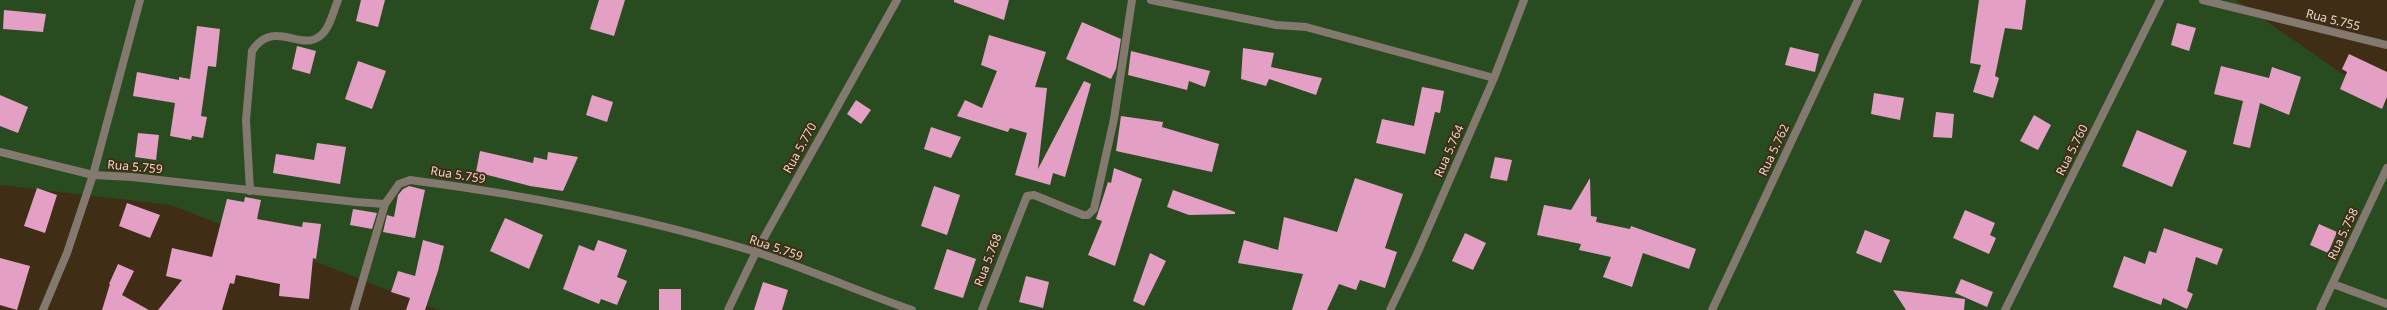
<svg xmlns="http://www.w3.org/2000/svg" width="2387" height="310" viewBox="0 0 2387 310" font-family="'Noto Sans',sans-serif">
	<rect width="100%" height="100%" fill="#402d16"/>
	<polygon fill="#294b20" points="0,0 2236,0 2387,105 2387,310 439,310 171,205 0,185"/>
	<g fill="#e49fc4">
		<polygon points="361,0 385,0 378,27 356,21"/>
		<polygon points="599,0 625,0 614,36 590,29"/>
		<polygon points="954,0 1009,0 1004,20 954,2"/>
		<polygon points="1979,0 2026,0 2022,30 2005,28 1995,76 1999,78 1993,98 1973,92 1981,65 1970,63"/>
		<polygon points="4,10 46,14 43,32 3,29"/>
		<polygon points="1082,22 1121,39 1116,69 1111,79 1066,59"/>
		<polygon points="2177,23 2196,28 2189,51 2171,45"/>
		<polygon points="197,26 220,29 216,67 208,66 201,116 207,117 203,138 192,136 191,140 170,136 175,103 133,96 137,72 179,80 179,77 190,79"/>
		<polygon points="989,35 1046,52 1035,87 1047,88 1038,169 1084,81 1091,84 1065,177 1053,173 1050,185 1015,175 1027,133 1010,128 1008,132 957,116 965,100 982,108 997,71 981,65"/>
		<polygon points="297,46 316,51 310,74 292,69"/>
		<polygon points="1790,47 1819,54 1815,72 1785,65"/>
		<polygon points="1243,48 1274,53 1271,67 1322,78 1316,95 1269,79 1266,86 1241,79"/>
		<polygon points="1131,51 1210,71 1205,87 1189,81 1187,90 1128,75"/>
		<polygon points="2349,54 2387,72 2387,97 2382,109 2340,89 2347,72 2342,69"/>
		<polygon points="358,61 386,71 372,109 345,99"/>
		<polygon points="2221,66 2269,78 2272,67 2301,77 2289,115 2260,103 2250,148 2233,144 2243,101 2214,94"/>
		<polygon points="1422,87 1444,91 1440,113 1435,112 1425,154 1376,143 1382,119 1414,126"/>
		<polygon points="1874,93 1904,98 1900,120 1871,114"/>
		<polygon points="0,95 28,107 18,133 0,126"/>
		<polygon points="592,95 613,102 607,122 586,115"/>
		<polygon points="856,100 871,110 861,124 847,114"/>
		<polygon points="1936,112 1954,114 1952,138 1933,137"/>
		<polygon points="2034,115 2051,125 2038,150 2020,141"/>
		<polygon points="1121,116 1163,122 1162,127 1219,144 1212,172 1116,151"/>
		<polygon points="931,127 961,137 951,158 924,149"/>
		<polygon points="2137,130 2187,151 2172,187 2122,166"/>
		<polygon points="138,133 159,135 156,160 135,157"/>
		<polygon points="317,143 346,147 340,184 273,173 276,154 314,160"/>
		<polygon points="480,151 533,163 534,157 547,160 548,152 578,157 563,191 530,186 476,172"/>
		<polygon points="1495,157 1512,160 1507,181 1490,178"/>
		<polygon points="1114,168 1142,179 1115,266 1088,255 1102,221 1096,219 1108,182 1111,183"/>
		<polygon points="1355,178 1403,194 1385,248 1397,252 1385,288 1360,280 1356,290 1339,284 1327,310 1292,310 1303,274 1238,263 1244,240 1278,250 1284,217 1337,232"/>
		<polygon points="1590,178 1591,216 1597,217 1596,222 1630,229 1631,226 1696,249 1689,269 1643,253 1632,287 1603,277 1611,257 1579,250 1581,244 1537,235 1544,205 1571,210"/>
		<polygon points="409,186 425,190 415,238 383,232 387,215 394,217 398,195 403,189"/>
		<polygon points="934,186 960,195 947,235 921,226"/>
		<polygon points="37,188 57,195 45,233 24,226"/>
		<polygon points="1173,190 1235,212 1235,214 1189,215 1167,207"/>
		<polygon points="245,197 261,200 257,219 302,227 303,222 321,224 316,259 313,258 309,299 279,296 280,284 236,275 234,284 230,283 222,310 158,310 182,280 166,276 172,248 212,257 227,199 244,202"/>
		<polygon points="127,203 160,215 150,238 119,226"/>
		<polygon points="353,209 377,213 372,229 350,225"/>
		<polygon points="1965,210 1995,223 1990,235 1996,238 1989,254 1953,238"/>
		<polygon points="505,218 543,235 529,269 490,251"/>
		<polygon points="2319,224 2337,232 2328,253 2310,245"/>
		<polygon points="2164,228 2223,249 2217,265 2196,257 2187,291 2193,294 2187,309 2163,298 2161,305 2113,287 2124,256 2145,264 2149,251 2156,253"/>
		<polygon points="1865,230 1890,240 1881,263 1856,253"/>
		<polygon points="1465,233 1486,243 1473,270 1452,261"/>
		<polygon points="423,240 444,246 438,271 425,310 406,310 410,298 391,292 398,271 415,276"/>
		<polygon points="598,240 627,250 617,277 627,281 617,305 601,299 599,304 563,289 579,245 594,251"/>
		<polygon points="947,249 976,259 963,298 934,289"/>
		<polygon points="1150,253 1166,261 1144,306 1133,301"/>
		<polygon points="0,258 30,266 17,310 0,305"/>
		<polygon points="118,264 134,271 122,295 149,310 102,310 110,284 109,284"/>
		<polygon points="1026,276 1049,282 1043,308 1019,302"/>
		<polygon points="1961,279 1993,292 1987,307 1955,293"/>
		<polygon points="763,282 788,290 782,310 754,310"/>
		<rect x="659" y="289" width="22" height="21"/>
		<polygon points="1893,290 1965,299 1964,310 1906,310"/>
	</g>
	<g fill="none" stroke-linecap="round" stroke-linejoin="round">
		<g stroke="#84796f" stroke-width="8">
			<polyline points="1151,0 1276,25 1306,27 1494,78"/>
			<polyline points="2203,0 2387,45"/>
			<path d="M0 152 93 175 132 177 356 202 385 204 399 184 410 180C527 195 643 217 756 252 809 269 859 292 912 310"/>
			<path d="M250 191 246 120 252 51C273 18 301 52 320 36 330 28 333 12 338 0"/>
			<polyline points="2333,284 2387,304"/>
			<polyline points="43,310 67,253 93,175 140,0"/>
			<polyline points="354,310 385,204"/>
			<polyline points="728,310 756,252 897,0"/>
			<polyline points="982,310 1027,196 1034,195 1083,215 1088,215 1094,209 1114,119 1132,0"/>
			<polyline points="1390,310 1417,254 1494,78 1524,0"/>
			<polyline points="1712,310 1858,0"/>
			<polyline points="2005,310 2160,0"/>
			<polyline points="2320,310 2387,168"/>
		</g>
	</g>
	<g text-anchor="middle" stroke-width="4" stroke-linejoin="round" paint-order="stroke">
		<g font-size="12" fill="#e5d9cc" stroke="#402d16">
			<text transform="translate(2333 20) rotate(14)" y="4">Rua 5.755</text>
			<text transform="translate(800 148) rotate(-61)" y="4">Rua 5.770</text>
			<text transform="translate(1774 150) rotate(-65)" y="4">Rua 5.762</text>
			<text transform="translate(2072 150) rotate(-63)" y="4">Rua 5.760</text>
			<text transform="translate(1449 151) rotate(-66)" y="4">Rua 5.764</text>
			<text transform="translate(135 167) rotate(5)" y="4">Rua 5.759</text>
			<text transform="translate(458 175) rotate(9)" y="4">Rua 5.759</text>
			<text transform="translate(2343 234) rotate(-65)" y="4">Rua 5.758</text>
			<text transform="translate(776 248) rotate(19)" y="4">Rua 5.759</text>
			<text transform="translate(988 260) rotate(-69)" y="4">Rua 5.768</text>
		</g>
	</g>
</svg>
